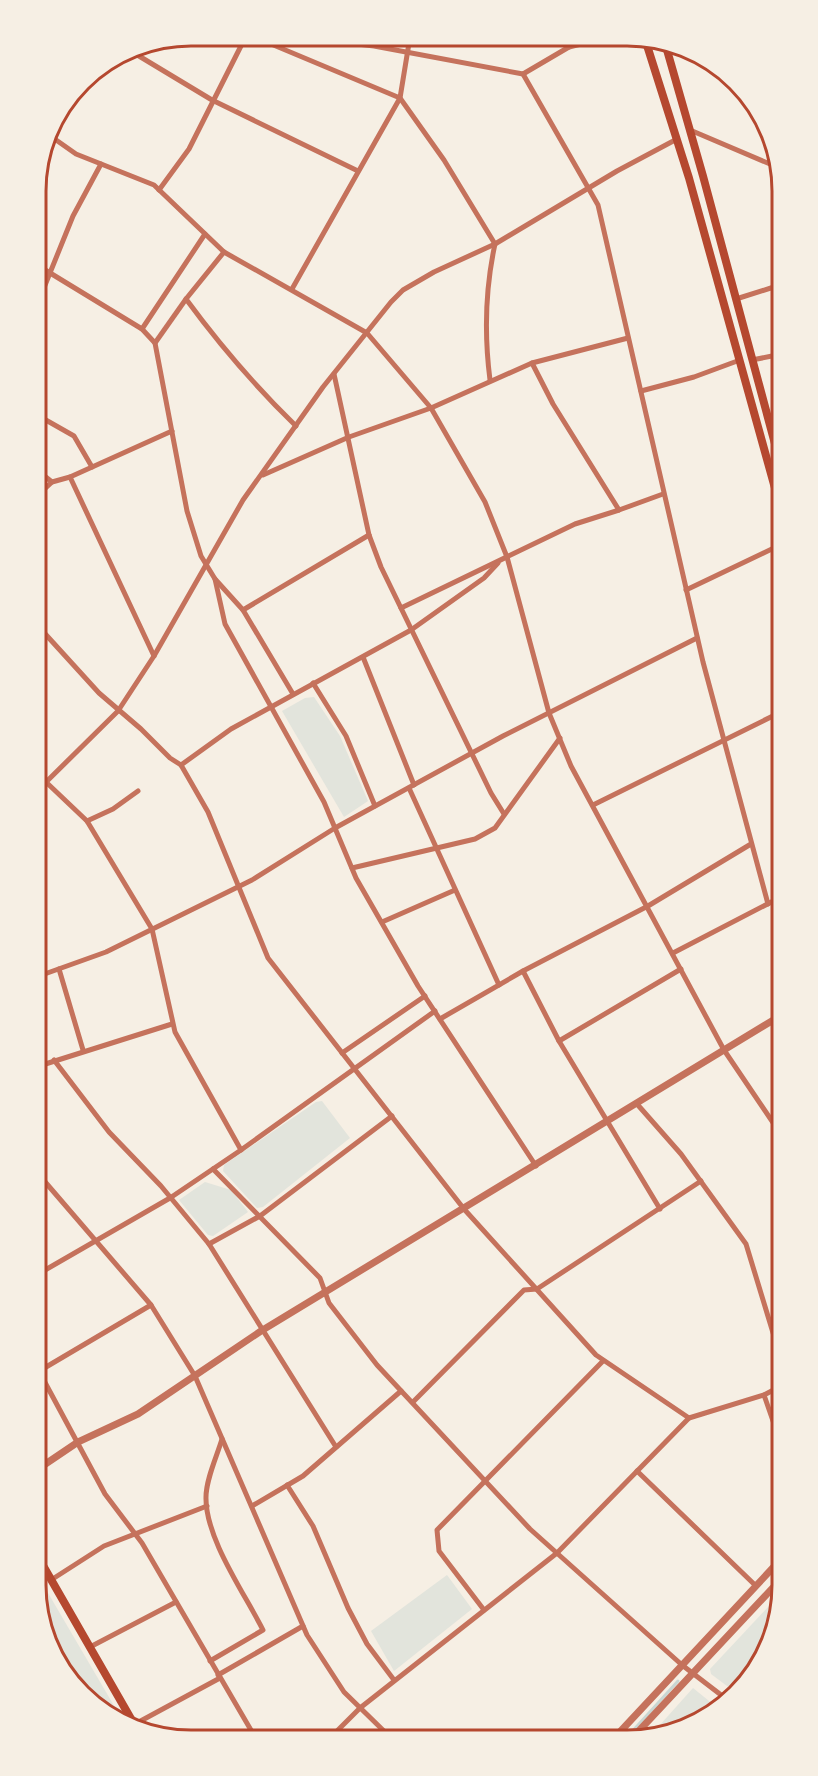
<svg xmlns="http://www.w3.org/2000/svg" width="818" height="1776" viewBox="0 0 818 1776" font-family="'Varela Round',sans-serif">
	<rect width="100%" height="100%" fill="#f6efe4"/>
	<g fill="#e2e4dc">
		<polygon points="314,697 340,736 368,801 344,817 282,711 305,698"/>
		<polygon points="322,1101 350,1138 263,1207 257,1208 223,1171 224,1165 316,1102"/>
		<polygon points="205,1182 231,1190 248,1212 213,1236 208,1235 179,1200"/>
		<polygon points="447,1575 472,1609 394,1671 371,1631"/>
		<polygon points="41,1581 120,1716 89,1701 41,1624"/>
		<path d="M782 1592C779 1623 762 1675 735 1692L711 1674 710 1669Z"/>
		<polygon points="693,1688 714,1705 667,1735 651,1735"/>
	</g>
	<g fill="none" stroke-linecap="round" stroke-linejoin="round">
		<polyline stroke="#c9d6d2" stroke-width="3" points="629,1735 678,1681"/>
		<g stroke="#c5725c" stroke-width="5">
			<path d="M252 36 400 98 444 160 495 244C485 290 484 333 490 380"/>
			<polyline points="299,37 374,46 523,74 569,47 570,38"/>
			<polyline points="569,47 601,39"/>
			<polyline points="129,50 212,100 358,171"/>
			<polyline points="523,74 598,205 703,662 768,904"/>
			<polyline points="690,130 777,167"/>
			<polyline points="49,135 76,154 154,185 224,252 367,333 431,408 485,502 507,557 549,713 571,766 724,1050 780,1133"/>
			<polyline points="159,190 189,149 246,36"/>
			<path d="M224 252 186 299C219 344 256 387 296 426"/>
			<polyline points="37,265 142,329 155,343 187,511 201,556 215,579 243,610 293,694"/>
			<polyline points="292,289 400,98 410,37"/>
			<polyline points="736,299 777,286"/>
			<polyline points="37,305 73,216 101,164"/>
			<polyline points="142,329 205,234"/>
			<polyline points="155,343 186,299"/>
			<polyline points="752,360 777,355"/>
			<polyline points="532,363 553,404 619,510 663,494"/>
			<polyline points="334,374 369,535 381,567 491,793 504,814"/>
			<polyline points="641,391 694,377 740,360"/>
			<polyline points="37,415 74,436 92,467"/>
			<polyline points="37,470 52,482"/>
			<polyline points="263,475 349,437 431,408 532,363 628,338"/>
			<polyline points="70,477 154,656"/>
			<polyline points="37,496 52,482 70,477 172,431"/>
			<polyline points="215,579 225,624 324,802 356,878 418,986 536,1166"/>
			<polyline points="686,590 778,546"/>
			<polyline points="401,608 575,524 619,510"/>
			<polyline points="243,610 369,535"/>
			<polyline points="38,626 99,693 141,729 170,758 181,765 208,812 268,958 464,1209 596,1355 689,1418 557,1553 360,1708 332,1736"/>
			<polyline points="363,657 414,785"/>
			<polyline points="313,683 346,736 375,806"/>
			<polyline points="181,765 231,729 411,630 484,578 498,563"/>
			<polyline points="47,783 87,821 152,929 175,1032 241,1150 435,1011"/>
			<polyline points="409,788 499,985"/>
			<polyline points="38,790 118,711 154,656 243,500 323,387 391,302 403,290 434,272 495,244 617,171 677,139"/>
			<polyline points="593,805 779,713"/>
			<polyline points="87,821 113,809 138,791"/>
			<polyline points="352,868 475,839 495,828 560,738"/>
			<polyline points="382,922 455,890"/>
			<polyline points="673,953 779,898"/>
			<polyline points="59,969 83,1050"/>
			<polyline points="523,971 559,1041 660,1209"/>
			<polyline points="39,976 106,952 252,880 335,828 503,736 697,638"/>
			<polyline points="440,1019 523,971 648,906 751,844"/>
			<polyline points="559,1041 681,969"/>
			<polyline points="342,1053 425,996"/>
			<polyline points="54,1060 109,1132 161,1186 209,1244 336,1447"/>
			<polyline points="39,1066 172,1024"/>
			<polyline points="637,1104 681,1154 746,1244 781,1359"/>
			<polyline points="213,1169 320,1278 329,1303 377,1365 530,1529 682,1665 725,1698"/>
			<polyline points="40,1176 151,1305 195,1376 307,1635 344,1692 389,1736"/>
			<polyline points="209,1244 260,1216 392,1116"/>
			<polyline points="40,1273 170,1198 241,1150"/>
			<polyline points="41,1370 151,1305"/>
			<polyline points="41,1375 105,1494 142,1543 255,1737"/>
			<polyline points="764,1395 781,1444"/>
			<polyline points="413,1402 524,1290 537,1289 701,1181"/>
			<polyline points="689,1418 764,1395 781,1386"/>
			<polyline points="637,1471 756,1586"/>
			<polyline points="287,1485 313,1526 348,1608 367,1644 394,1680"/>
			<polyline points="252,1506 303,1476 401,1391"/>
			<polyline points="51,1580 104,1546 207,1506"/>
			<polyline points="484,1610 439,1551 437,1530 603,1361"/>
			<polyline points="90,1647 176,1602"/>
			<path d="M210 1661 263 1630C245 1594 205 1538 206 1497 206 1479 217 1456 222 1439"/>
			<polyline points="218,1675 303,1626"/>
			<polyline points="135,1724 220,1678"/>
		</g>
		<g stroke="#c5725c" stroke-width="7">
			<polyline points="41,1467 78,1442 138,1414 261,1331 780,1016"/>
			<polyline points="617,1735 782,1558"/>
			<polyline points="635,1735 782,1578"/>
		</g>
		<g stroke="#b5482f" stroke-width="8">
			<polyline points="41,1468 41,1467"/>
			<polyline points="41,1562 134,1724"/>
		</g>
		<g stroke="#b5482f" stroke-width="8">
			<polyline points="645,39 689,178 778,499"/>
			<polyline points="665,43 703,176 778,455"/>
		</g>
	</g>
	<path d="M0 0H818V1776H0ZM191 46H627A145 145 0 0 1 772 191V1585A145 145 0 0 1 627 1730H191A145 145 0 0 1 46 1585V191A145 145 0 0 1 191 46Z" fill="#f6efe4" fill-rule="evenodd"/>
	<path fill="none" stroke="#b5482f" stroke-width="3" d="M191 46H627A145 145 0 0 1 772 191V1585A145 145 0 0 1 627 1730H191A145 145 0 0 1 46 1585V191A145 145 0 0 1 191 46Z"/>
</svg>
